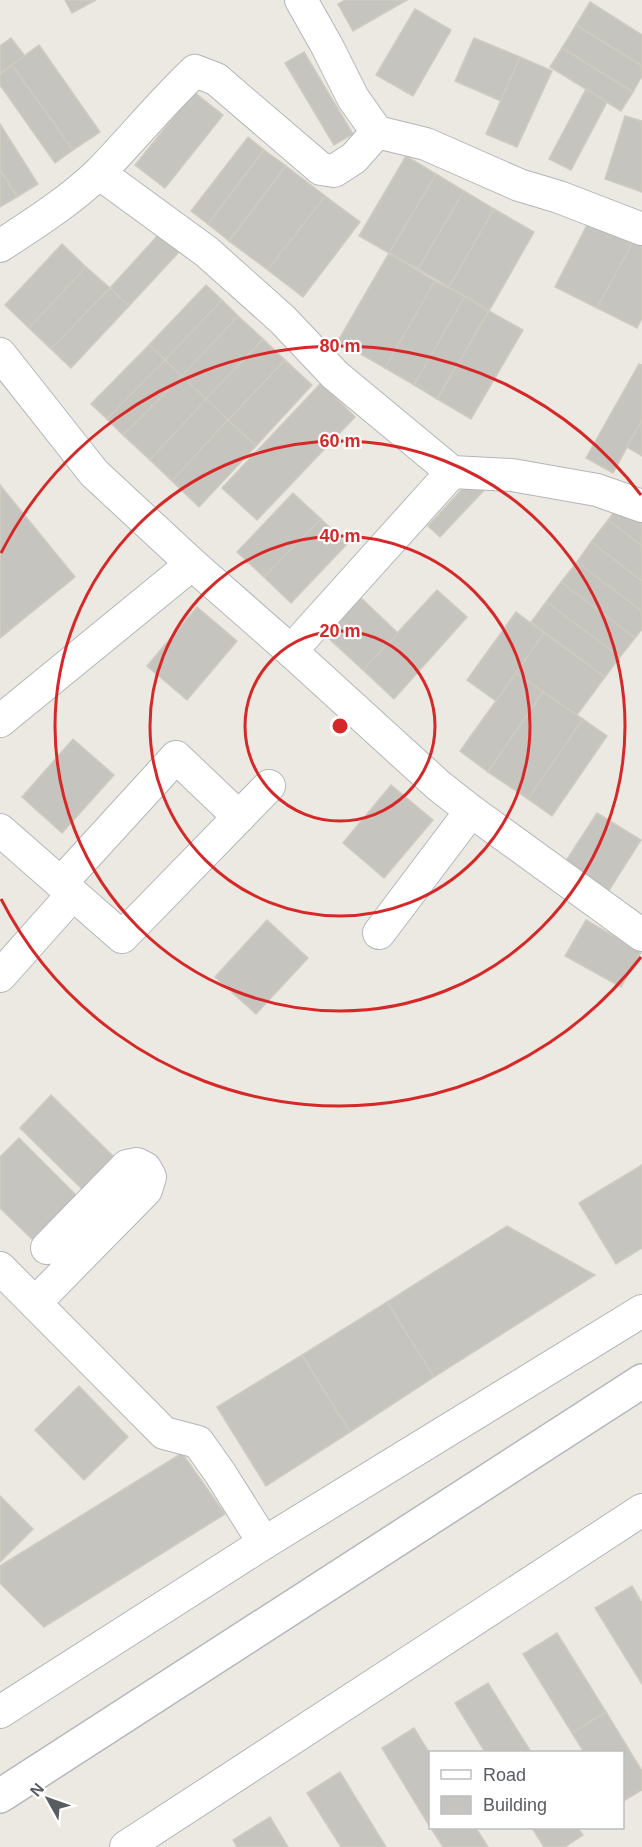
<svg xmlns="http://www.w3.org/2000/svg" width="642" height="1847" viewBox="0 0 642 1847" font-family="Arial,sans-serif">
	<rect width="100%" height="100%" fill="#ebe9e1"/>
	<g fill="#c6c4be" stroke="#cfcbc0" stroke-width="1.5">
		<polygon points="65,0 96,0 72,13"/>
		<polygon points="345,0 407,0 353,31 338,4"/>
		<polygon points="590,2 642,35 642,66 576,25"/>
		<polygon points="415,9 451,30 413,96 376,75"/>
		<polygon points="576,25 642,66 642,76 633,92 562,48"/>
		<polygon points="11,38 25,56 0,73 0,46"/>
		<polygon points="474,38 520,57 501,101 455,81"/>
		<polygon points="39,45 100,132 73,150 12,65"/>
		<polygon points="562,48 633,92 621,111 550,67"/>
		<polygon points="304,52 353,134 334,145 285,63"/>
		<polygon points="520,57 552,71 517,147 486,134"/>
		<polygon points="12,65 73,150 55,163 0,85 0,74"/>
		<polygon points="586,89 607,102 571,170 549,159"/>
		<polygon points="194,92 223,115 165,188 135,165"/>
		<polygon points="625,116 642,121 642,192 605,179"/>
		<polygon points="0,124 38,184 17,197 0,170"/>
		<polygon points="248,137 264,150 208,224 191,211"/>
		<polygon points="264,150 286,166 229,241 208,224"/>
		<polygon points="406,156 436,174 389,253 359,236"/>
		<polygon points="286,166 325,196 268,270 229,241"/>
		<polygon points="0,170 17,197 0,207"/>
		<polygon points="436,174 464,191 418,269 389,253"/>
		<polygon points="464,191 494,209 449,287 418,269"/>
		<polygon points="325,196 360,222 303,297 268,270"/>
		<polygon points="494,209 534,232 489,311 449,287"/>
		<polygon points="587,225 633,242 597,308 555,287"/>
		<polygon points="159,234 179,252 129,306 110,288"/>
		<polygon points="633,242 642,244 642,318 637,328 597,308"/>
		<polygon points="62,244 86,267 29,328 5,305"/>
		<polygon points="389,253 435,281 385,368 338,341"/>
		<polygon points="86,267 110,288 51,349 29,328"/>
		<polygon points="435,281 465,296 414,385 385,368"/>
		<polygon points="206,285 222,300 165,360 149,345"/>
		<polygon points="110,288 129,306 71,368 51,349"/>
		<polygon points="465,296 489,311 437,399 414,385"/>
		<polygon points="222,300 238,316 182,376 165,360"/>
		<polygon points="489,311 523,330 471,419 437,399"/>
		<polygon points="238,316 263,339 206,399 182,376"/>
		<polygon points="263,339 285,360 228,420 206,399"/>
		<polygon points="149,345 165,360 107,419 91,404"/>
		<polygon points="165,360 182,376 123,435 107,419"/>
		<polygon points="285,360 312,385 256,446 228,420"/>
		<polygon points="639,364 642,365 642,420 613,473 586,458"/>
		<polygon points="182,376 206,399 150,460 123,435"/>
		<polygon points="321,383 355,417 257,520 222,488"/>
		<polygon points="206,399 228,420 172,481 150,460"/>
		<polygon points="228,420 256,446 199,507 172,481"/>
		<polygon points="642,420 642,456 627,447"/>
		<polygon points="476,474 488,486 440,537 428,526"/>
		<polygon points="0,485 75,577 0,638"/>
		<polygon points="293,493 321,519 264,577 237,552"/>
		<polygon points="622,502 642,518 642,546 608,520"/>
		<polygon points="321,519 347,544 291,603 264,577"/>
		<polygon points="608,520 642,546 642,581 591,542"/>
		<polygon points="591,542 642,581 642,611 577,562"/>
		<polygon points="577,562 642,611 642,629 635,638 561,582"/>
		<polygon points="561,582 635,638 620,657 546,602"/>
		<polygon points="437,590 467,617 394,699 363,670"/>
		<polygon points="360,597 398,633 363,670 325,635"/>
		<polygon points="546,602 620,657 605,677 531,622"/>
		<polygon points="197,607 237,641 187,700 147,666"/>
		<polygon points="516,612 544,633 496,701 467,680"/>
		<polygon points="544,633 605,677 577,715 516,673"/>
		<polygon points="516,673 543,692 488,772 460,751"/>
		<polygon points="543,692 583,719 528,799 488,772"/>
		<polygon points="583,719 607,736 552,816 528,799"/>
		<polygon points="73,739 114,775 62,833 22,797"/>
		<polygon points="391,785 433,820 384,878 343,843"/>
		<polygon points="597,813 641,840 608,892 564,864"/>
		<polygon points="267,920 308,958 256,1014 215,977"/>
		<polygon points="586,920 641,952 621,987 565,956"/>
		<polygon points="51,1095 115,1158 83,1190 20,1128"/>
		<polygon points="19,1138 80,1199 36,1243 0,1208 0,1157"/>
		<polygon points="642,1165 642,1248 616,1264 579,1203"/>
		<polygon points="507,1226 595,1275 434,1377 387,1302"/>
		<polygon points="387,1302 434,1377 350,1432 302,1355"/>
		<polygon points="302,1355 350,1432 266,1486 217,1407"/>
		<polygon points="79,1386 128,1437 84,1480 35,1430"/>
		<polygon points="182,1453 225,1514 44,1627 0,1583 0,1566"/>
		<polygon points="0,1496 33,1529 0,1562"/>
		<polygon points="632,1586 642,1603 642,1684 595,1608"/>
		<polygon points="557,1633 606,1712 572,1733 523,1654"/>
		<polygon points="488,1683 531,1752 485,1752 455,1703"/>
		<polygon points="606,1712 642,1771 642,1790 622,1802 622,1752 584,1752 572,1733"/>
		<polygon points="414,1728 430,1754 430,1827 382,1748"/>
		<polygon points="340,1772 386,1847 341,1847 307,1793"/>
		<polygon points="270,1817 288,1847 237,1847 233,1840"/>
		<polygon points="431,1828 476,1828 488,1847 443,1847"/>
		<polygon points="532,1828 578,1828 583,1835 565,1847 544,1847"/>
	</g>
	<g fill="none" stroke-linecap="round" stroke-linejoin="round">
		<defs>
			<g id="street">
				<polyline points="301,0 327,46 353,98 377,132 426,144 519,185 559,197 642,229"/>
				<polyline points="99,173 207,252 283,320 335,375 452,472"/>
				<path d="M0 246C35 223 70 201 100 172 132 139 161 103 195 71L216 79 321 169 334 171 354 158 377 132"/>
				<polyline points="0,354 94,473 192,564 291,651 438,785 471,811 642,935"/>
				<polyline points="291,651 452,472 512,475 597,490 642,506"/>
				<polyline points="0,721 192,564"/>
				<polyline points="0,830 122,937 269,786"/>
				<polyline points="61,883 176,757 239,817"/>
				<polyline points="379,933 471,811"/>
				<polyline points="0,976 73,894"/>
				<polyline points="0,1268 164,1433 198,1442 220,1473 264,1543"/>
				<polyline points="35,1303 146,1190 150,1177 145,1168 137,1164 127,1166 47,1248"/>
				<polyline points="0,1712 264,1543 642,1311"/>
				<polyline points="126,1847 642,1510"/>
			</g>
			<polyline id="secondary" points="0,1796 642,1381"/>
		</defs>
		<use href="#street" stroke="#b3b6ba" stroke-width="34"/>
		<use href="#secondary" stroke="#b4b7bc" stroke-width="36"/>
		<use href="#street" stroke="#fff" stroke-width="32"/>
		<use href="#secondary" stroke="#fff" stroke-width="33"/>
	</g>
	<g fill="none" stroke="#d62828" stroke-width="3">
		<circle cx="340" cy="726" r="95"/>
		<circle cx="340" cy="726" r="190"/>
		<circle cx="340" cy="726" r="285"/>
		<path d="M641 957A380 380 0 0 1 1 899M1 553A380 380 0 0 1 641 495"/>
	</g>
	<circle cx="340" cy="726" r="9" fill="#d62828" stroke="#fff" stroke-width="3"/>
	<g font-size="18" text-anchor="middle" font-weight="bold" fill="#d62828" stroke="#fff" stroke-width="4.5" stroke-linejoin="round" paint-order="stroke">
		<text x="340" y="352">80 m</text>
		<text x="340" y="447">60 m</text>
		<text x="340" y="542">40 m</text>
		<text x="340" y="637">20 m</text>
	</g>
	<rect x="429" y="1751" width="195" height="78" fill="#ffffff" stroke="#bdbebf" stroke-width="1.5"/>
	<rect x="441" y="1770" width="30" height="9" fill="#ffffff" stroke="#bdbebf" stroke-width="1.5"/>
	<text x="483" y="1781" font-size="18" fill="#595c60">Road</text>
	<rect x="441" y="1796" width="30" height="18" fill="#c6c4be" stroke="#bdbebf" stroke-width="1.5"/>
	<text x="483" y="1811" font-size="18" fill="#595c60">Building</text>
	<g transform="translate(48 1799) rotate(310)" stroke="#ffffff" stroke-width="4.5" paint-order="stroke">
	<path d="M0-4.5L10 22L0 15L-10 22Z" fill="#595c60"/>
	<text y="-9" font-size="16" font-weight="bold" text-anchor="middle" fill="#595c60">N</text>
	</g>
</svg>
